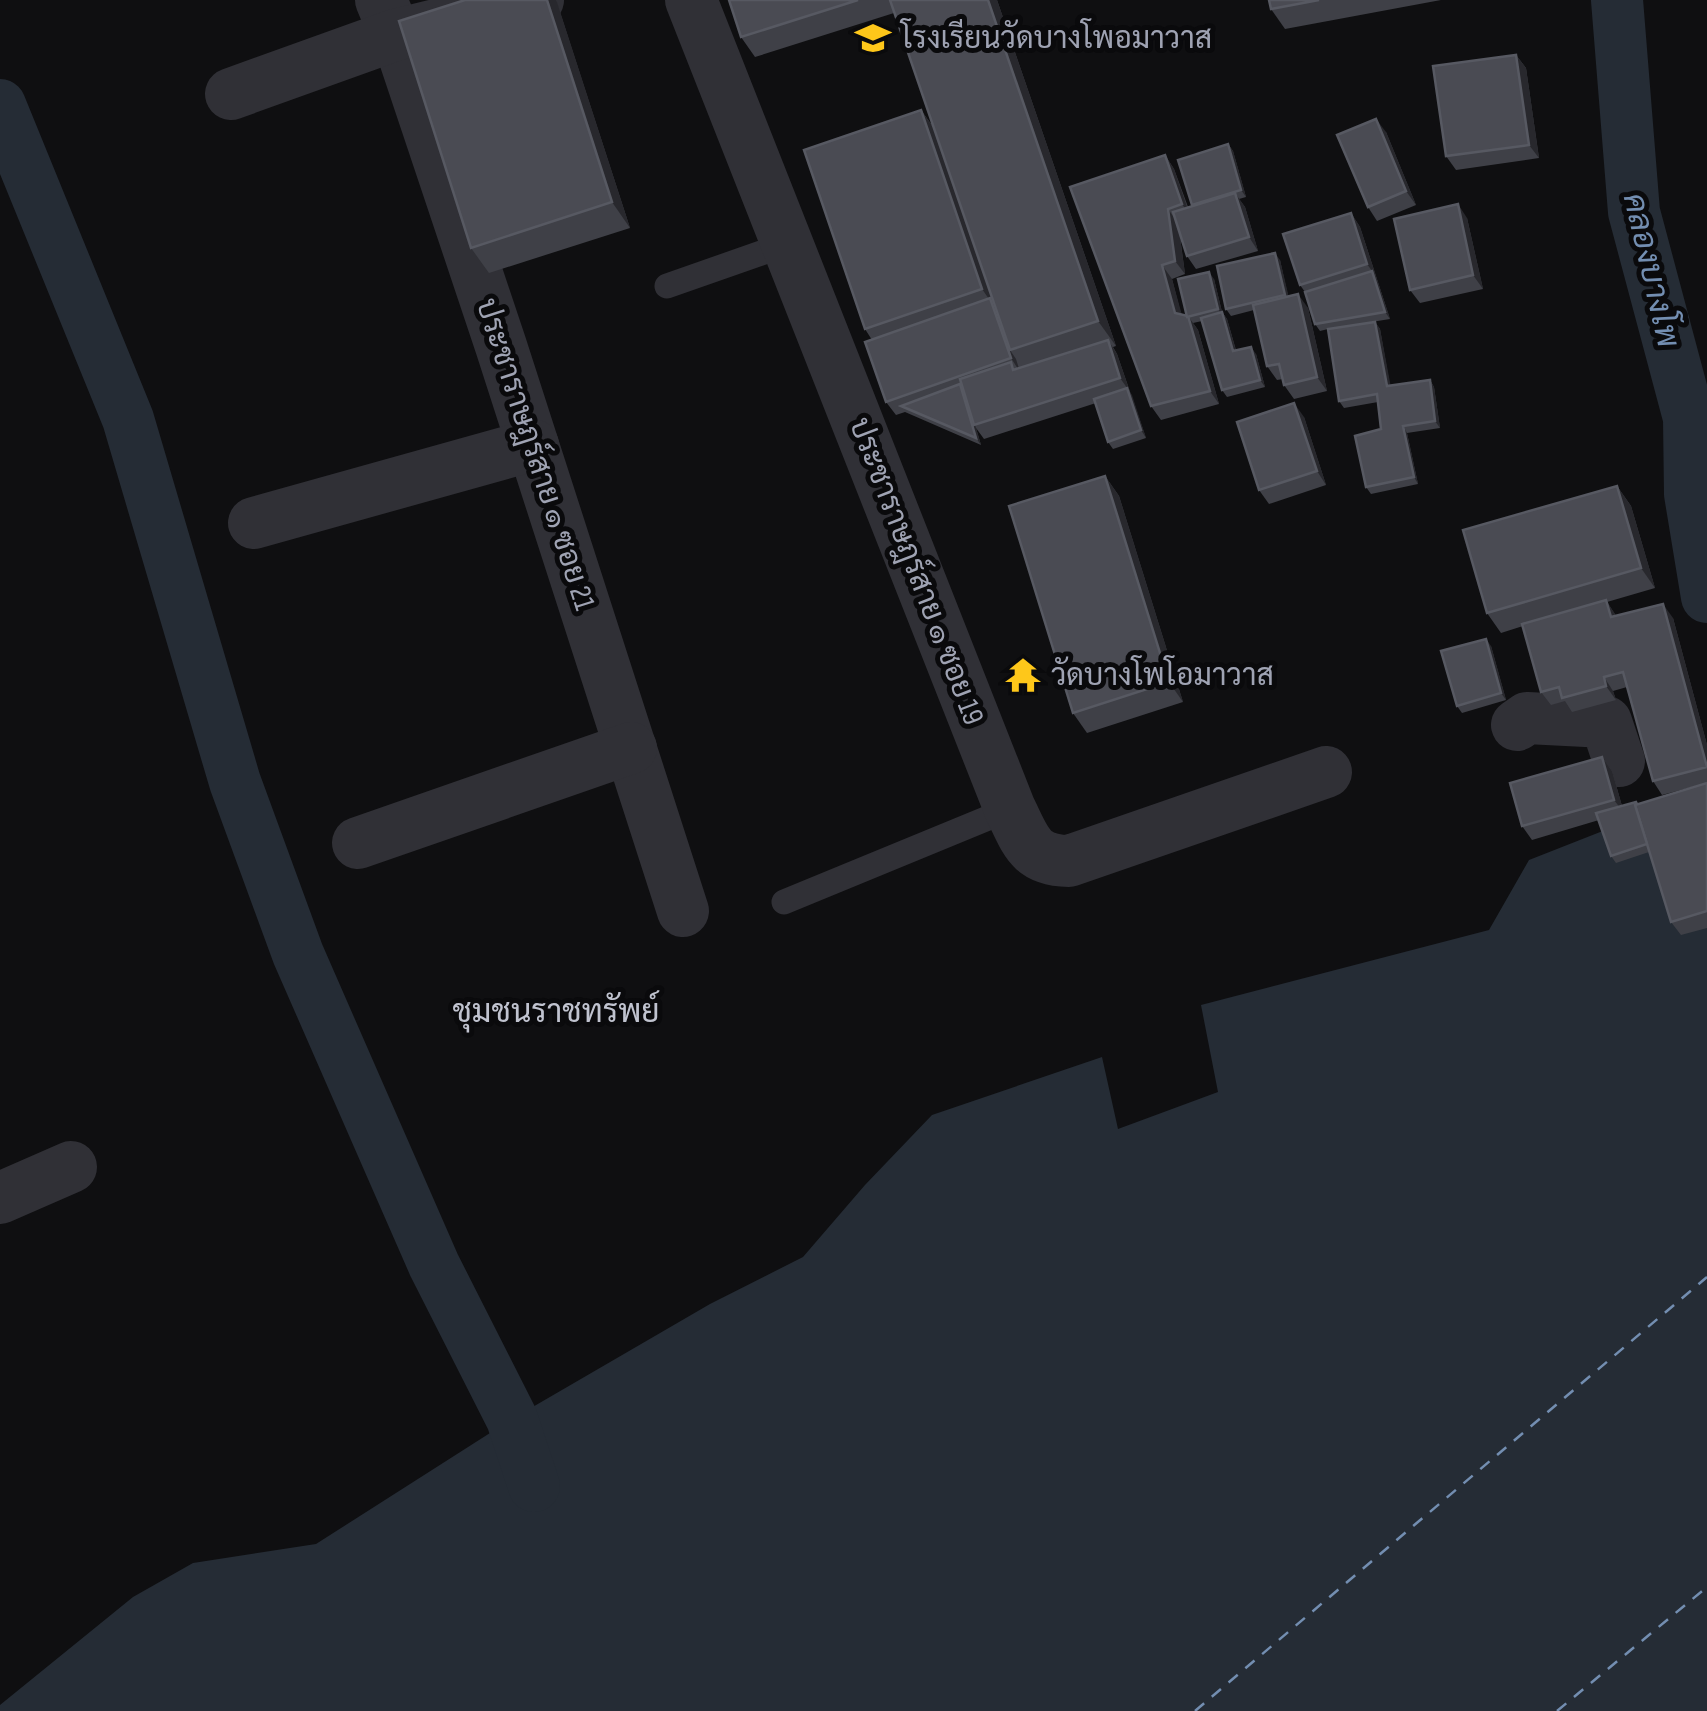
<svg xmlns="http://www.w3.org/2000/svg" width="1707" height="1711" viewBox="0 0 1707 1711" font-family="'Sofia Sans Condensed',Sarabun,sans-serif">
	<rect width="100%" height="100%" fill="#0f0f11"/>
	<polygon fill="#252c35" points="1707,790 1707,1711 0,1711 0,1705 133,1597 193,1563 316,1544 512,1419 710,1304 803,1257 865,1185 932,1115 1102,1057 1118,1129 1218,1092 1201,1005 1489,930 1529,860"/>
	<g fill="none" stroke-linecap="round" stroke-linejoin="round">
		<g stroke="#252c35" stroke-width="52">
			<polyline points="1617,0 1634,212 1689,418 1690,494 1707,597"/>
			<polyline points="0,105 128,419 235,782 298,954 434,1265 512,1419 534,1486"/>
		</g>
		<g stroke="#738eb1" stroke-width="2.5" stroke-dasharray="12 10" stroke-linecap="butt">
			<polyline points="1195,1711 1707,1277"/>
			<polyline points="1557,1711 1707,1587"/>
		</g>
		<g stroke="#303036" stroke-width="25">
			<polyline points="667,286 787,244"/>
			<polyline points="784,902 1010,809"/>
		</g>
		<g stroke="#303036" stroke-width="52">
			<polyline points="381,0 403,53 501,346 683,911"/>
			<path d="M691 0 1010 809C1026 841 1029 860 1069 861L1326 772"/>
			<polyline points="231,94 395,35 538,0"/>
			<polyline points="254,523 533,445"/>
			<polyline points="1517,725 1527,718 1606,722 1619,761"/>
			<polyline points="358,843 631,748"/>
			<polyline points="0,1198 71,1167"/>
		</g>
	</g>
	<g fill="#3f4047">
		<polygon points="465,0 556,0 630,228 489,273 471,248"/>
		<polygon points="729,0 997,0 1116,346 1113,347 1117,354 1146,438 1113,449 1108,442 1096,403 984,439 976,428 981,445 905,412 896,415 886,402 872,340 865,329 921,110 934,128 894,13 755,57 741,37"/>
		<polygon points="1269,0 1441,0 1285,29 1271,9"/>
		<polygon points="1516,55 1526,68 1539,158 1456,170 1446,156"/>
		<polygon points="1386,132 1416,205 1377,221 1368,207"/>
		<polygon points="1228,144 1233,151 1246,197 1239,199 1245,207 1258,251 1196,269 1187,256 1179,229 1185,274 1172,279 1181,314 1187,315 1214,279 1222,312 1227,319 1236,350 1256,354 1265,387 1227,397 1222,390 1202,321 1193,323 1198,330 1219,404 1161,420 1151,406 1165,155 1174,169 1188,207 1192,206"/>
		<polygon points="1351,213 1360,227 1390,319 1334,328 1375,322 1380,329 1390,386 1430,380 1434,387 1440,428 1407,433 1418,484 1371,494 1366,487 1381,429 1378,402 1344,408 1339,401 1328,329 1320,331 1315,324 1305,292 1300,285"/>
		<polygon points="1467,218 1483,289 1420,303 1410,290"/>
		<polygon points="1280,260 1288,296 1308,308 1327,391 1294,399 1284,385 1283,379 1277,380 1267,366 1254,310 1231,316 1226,309"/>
		<polygon points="1304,417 1326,485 1269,504 1259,490"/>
		<polygon points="1105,476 1119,496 1183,702 1087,733 1073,713"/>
		<polygon points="1617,486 1631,506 1655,588 1607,602 1616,616 1673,618 1707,745 1707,783 1662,795 1653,781 1627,687 1613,691 1616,700 1572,712 1565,701 1551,705 1541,692 1523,626 1501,633 1487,613"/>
		<polygon points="1491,646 1506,700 1462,713 1457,706"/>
		<polygon points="1602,757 1612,771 1622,806 1638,804 1707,783 1707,928 1681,935 1671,922 1649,852 1616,863 1611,856 1599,820 1532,840 1522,826"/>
	</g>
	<g fill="#28282d">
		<polygon points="547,0 556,0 557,2 630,228 612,202"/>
		<polygon points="988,0 997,0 1116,346 1098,321"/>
		<polygon points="1516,55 1526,68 1539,158 1529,145"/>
		<polygon points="921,110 935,130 1010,350 1016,359 1020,372 1011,358 991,302 982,289"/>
		<polygon points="1376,119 1386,132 1416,205 1406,191"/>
		<polygon points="1228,144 1233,151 1246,197 1241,190"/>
		<polygon points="1165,155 1174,169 1191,218 1182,204"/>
		<polygon points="1235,193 1245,207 1258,251 1249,237"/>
		<polygon points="1458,204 1467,218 1483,289 1473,275"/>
		<polygon points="1168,209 1178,223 1185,274 1175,261"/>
		<polygon points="1351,213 1360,227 1390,319 1385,312 1372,271 1367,264"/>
		<polygon points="1275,253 1280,260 1290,302 1285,295"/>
		<polygon points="1162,265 1172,279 1185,326 1175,313"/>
		<polygon points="1209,272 1214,279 1223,316 1218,309"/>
		<polygon points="1298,294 1308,308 1327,391 1317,377"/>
		<polygon points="1222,312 1227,319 1238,358 1233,351"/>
		<polygon points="1188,316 1198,330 1219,404 1210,391"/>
		<polygon points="1375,322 1380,329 1392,393 1387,386"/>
		<polygon points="1108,340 1117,354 1130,392 1120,378"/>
		<polygon points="1251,347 1256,354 1265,387 1260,380"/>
		<polygon points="1430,380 1434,387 1440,428 1435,421"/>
		<polygon points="960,384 965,391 981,445 976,438"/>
		<polygon points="1127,388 1132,395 1146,438 1141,430"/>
		<polygon points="1294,403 1304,417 1326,485 1317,471"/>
		<polygon points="1403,426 1407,433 1418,484 1414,477"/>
		<polygon points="1105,476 1119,496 1183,702 1169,682"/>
		<polygon points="1617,486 1631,506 1655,588 1641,568"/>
		<polygon points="1606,600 1615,614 1620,631 1611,617"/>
		<polygon points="1663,604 1673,618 1707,745 1707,767"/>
		<polygon points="1486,639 1491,646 1506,700 1501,693"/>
		<polygon points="1604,677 1613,691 1616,700 1606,686"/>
		<polygon points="1602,757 1612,771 1624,813 1614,800"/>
	</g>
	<g fill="#4a4b53" stroke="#575962" stroke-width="2.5">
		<polygon points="465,0 547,0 612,202 471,248 399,21"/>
		<polygon points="729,0 858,0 741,37"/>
		<polygon points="890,0 988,0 1098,321 1010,350"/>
		<polygon points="1269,0 1319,0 1271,9"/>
		<polygon points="1516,55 1529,145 1446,156 1433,66"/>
		<polygon points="921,110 982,289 865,329 804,150"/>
		<polygon points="1376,119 1406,191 1368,207 1337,135"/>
		<polygon points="1228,144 1241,190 1192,205 1178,160"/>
		<polygon points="1165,155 1182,204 1168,209 1175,261 1162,265 1175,313 1188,316 1210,391 1151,406 1070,187"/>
		<polygon points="1235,193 1249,237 1187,256 1173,212"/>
		<polygon points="1458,204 1473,275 1410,290 1394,219"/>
		<polygon points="1351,213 1367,264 1300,285 1283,234"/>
		<polygon points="1275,253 1285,295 1226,309 1217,266"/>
		<polygon points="1372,271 1385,312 1315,324 1305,292"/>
		<polygon points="1209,272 1218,309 1187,317 1178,279"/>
		<polygon points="1298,294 1317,377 1284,385 1279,364 1267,366 1253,305"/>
		<polygon points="990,298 1011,358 886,402 865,342"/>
		<polygon points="1222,312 1233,351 1251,347 1260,380 1222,390 1201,318"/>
		<polygon points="1375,322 1387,386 1430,380 1435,421 1403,426 1414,477 1366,487 1355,436 1381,429 1377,394 1339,401 1328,329"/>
		<polygon points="1108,340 1120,378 974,425 960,379 1011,362 1013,370"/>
		<polygon points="960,384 976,438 901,406 944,390"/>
		<polygon points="1127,388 1141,430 1108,442 1094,399"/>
		<polygon points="1294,403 1317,471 1259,490 1237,422"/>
		<polygon points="1105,476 1169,682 1073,713 1009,506"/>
		<polygon points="1617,486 1641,568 1487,613 1463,530"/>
		<polygon points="1606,600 1611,617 1663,604 1707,767 1653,781 1623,672 1604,677 1606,686 1562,698 1559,687 1541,692 1522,624"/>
		<polygon points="1486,639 1501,693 1457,706 1441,651"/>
		<polygon points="1602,757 1614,800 1522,826 1510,783"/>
		<polygon points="1707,783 1707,911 1671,922 1635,805"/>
		<polygon points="1636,802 1637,804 1635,805 1647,844 1611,856 1596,813"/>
	</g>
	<defs>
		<symbol id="school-bare" viewBox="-9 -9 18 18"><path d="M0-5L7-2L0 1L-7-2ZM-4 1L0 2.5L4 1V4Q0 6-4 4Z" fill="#fec71a" stroke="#0a0a0c" stroke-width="2.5" paint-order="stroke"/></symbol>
		<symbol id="temple-bare" viewBox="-9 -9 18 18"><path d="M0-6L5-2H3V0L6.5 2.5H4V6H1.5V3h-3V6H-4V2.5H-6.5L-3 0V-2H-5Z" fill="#fec71a" stroke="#0a0a0c" stroke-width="2.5" paint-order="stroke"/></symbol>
	</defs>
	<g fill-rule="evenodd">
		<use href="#school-bare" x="848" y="13" width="50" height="50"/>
		<use href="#temple-bare" x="998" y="650" width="50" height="50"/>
	</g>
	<g text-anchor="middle" stroke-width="10" stroke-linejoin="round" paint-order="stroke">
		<g font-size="30" fill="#9fa3b3" stroke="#0a0a0c" text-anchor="start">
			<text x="901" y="48">โรงเรียนวัดบางโพอมาวาส</text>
			<text x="1051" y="685">วัดบางโพโอมาวาส</text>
		</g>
		<g font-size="30" fill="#9fa3b3" stroke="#0a0a0c">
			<text transform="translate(536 454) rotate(72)" y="10">ประชาราษฎร์สาย ๑ ซอย 21</text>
			<text transform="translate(917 571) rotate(69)" y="10">ประชาราษฎร์สาย ๑ ซอย 19</text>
		</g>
		<g font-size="32" font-style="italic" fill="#738eb1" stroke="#0a0a0c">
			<text transform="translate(1652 270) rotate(77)" y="11">คลองบางโพ</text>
		</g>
		<g font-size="32" fill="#c0c3cf" stroke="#0a0a0c">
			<text x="556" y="1022">ชุมชนราชทรัพย์</text>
		</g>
	</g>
</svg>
